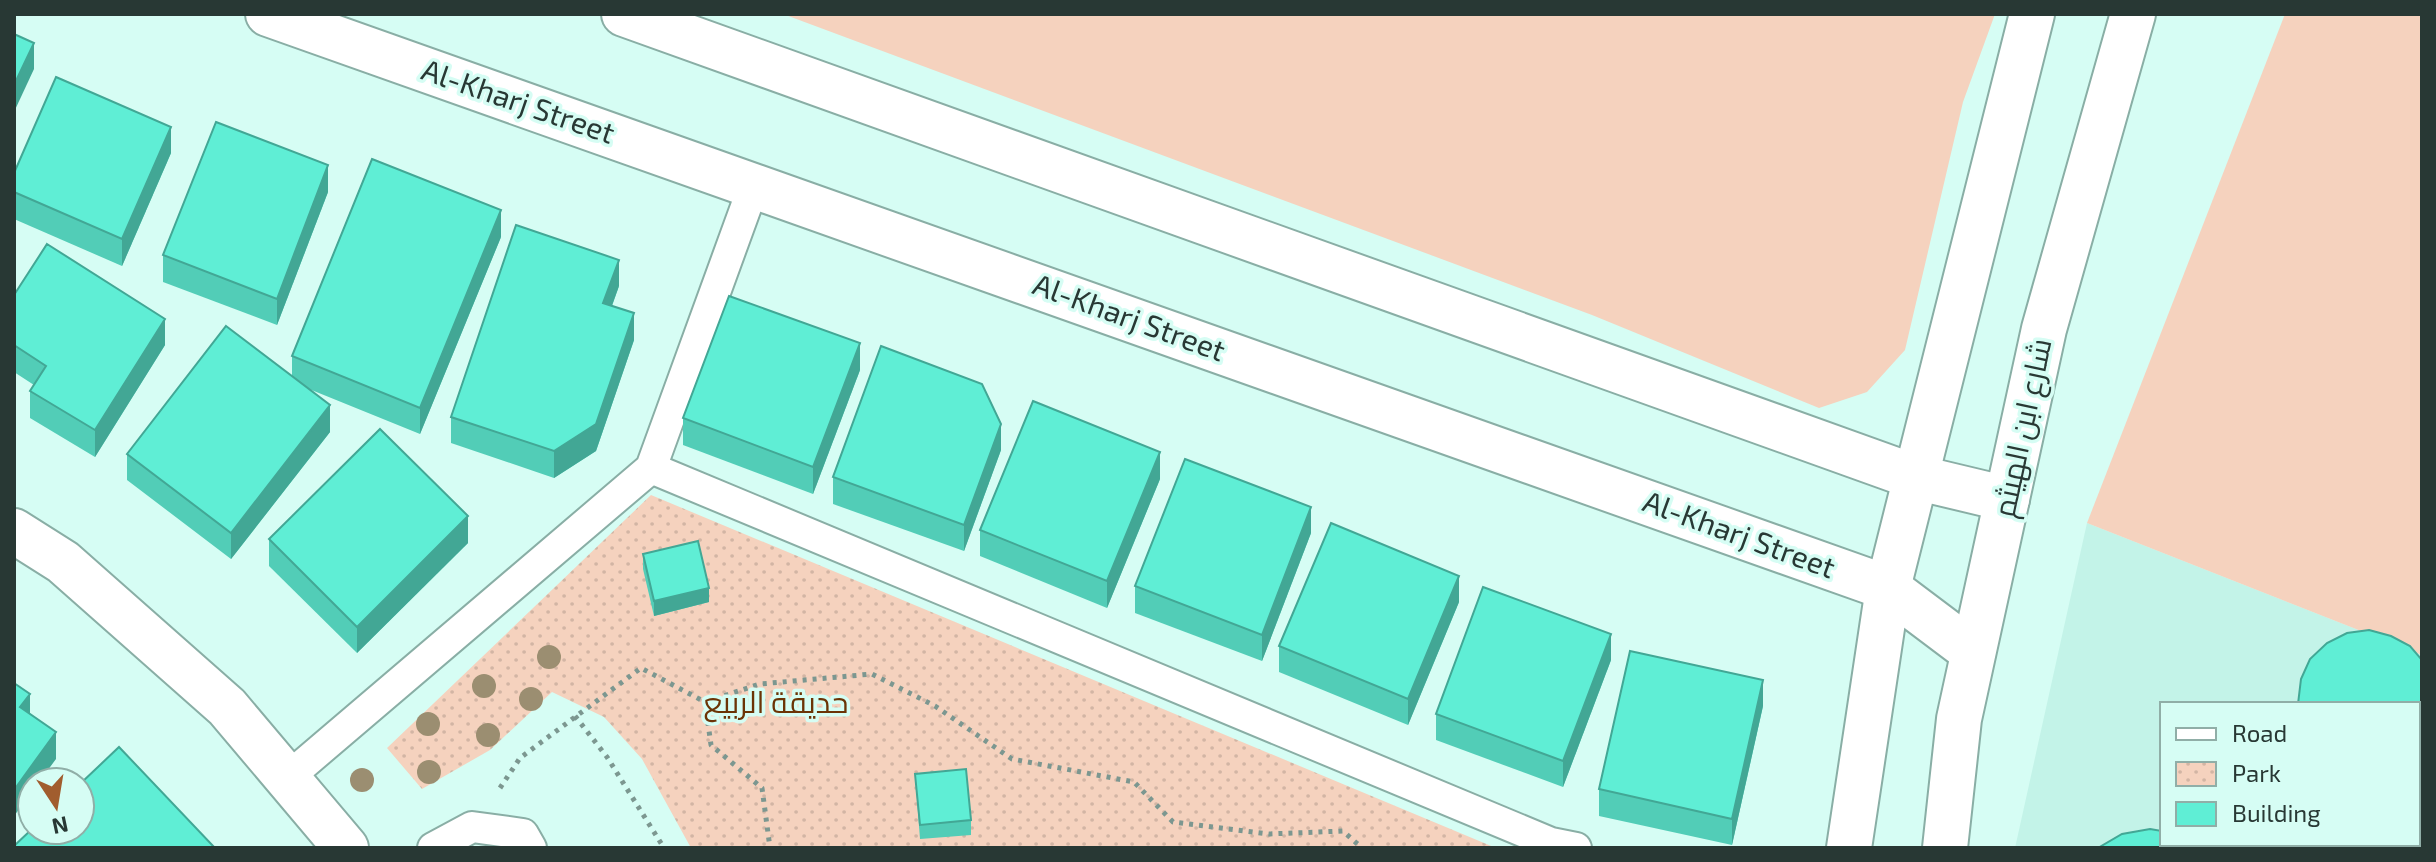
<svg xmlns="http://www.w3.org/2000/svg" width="2436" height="862" viewBox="0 0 2436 862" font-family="'Exo 2',Cairo,sans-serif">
	<defs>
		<pattern id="park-dots" width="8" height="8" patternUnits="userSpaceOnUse" patternTransform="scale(2)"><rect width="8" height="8" fill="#f5d2be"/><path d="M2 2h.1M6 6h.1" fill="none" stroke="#d2b5a4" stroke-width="1.8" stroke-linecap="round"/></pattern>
	</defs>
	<rect width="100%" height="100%" fill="#d6fdf4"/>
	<polygon fill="#c3f3e8" points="2087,523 2422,655 2422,808 2418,813 2418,704 2162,704 2162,844 2395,844 2392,848 2015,848"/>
	<g fill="#f5d2be">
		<polygon points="783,14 1995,14 1963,102 1905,350 1867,392 1819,408 1592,315"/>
		<polygon points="2285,14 2422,14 2422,655 2087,523"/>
		<polygon points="2422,808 2422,848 2393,848 2396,844 2418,844 2418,814"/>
	</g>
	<polygon fill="url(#park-dots)" points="651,495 1496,848 691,848 642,759 604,717 552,692 490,750 422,789 387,748"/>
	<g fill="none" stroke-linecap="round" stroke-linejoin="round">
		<defs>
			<g id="lane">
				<polyline points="651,468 1551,843 1576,848"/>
				<polyline points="286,779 651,468 754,185"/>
				<polyline points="433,848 472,827 523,834 531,848"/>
			</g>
			<polyline id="street" points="14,531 63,562 227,707 346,848"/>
			<g id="secondary">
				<polyline points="268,14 1888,588 1973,652"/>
				<polyline points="624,14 1915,477 2007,499"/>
				<polyline points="1849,848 1888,588 2032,14"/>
				<polyline points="1945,848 1959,719 2044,329 2133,14"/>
			</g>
		</defs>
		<use href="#lane" stroke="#89aea5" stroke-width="34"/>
		<use href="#street" stroke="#89aea5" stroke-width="48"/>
		<use href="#secondary" stroke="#89aea5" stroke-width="48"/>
		<g stroke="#7c9790" stroke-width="5" stroke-dasharray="4 6" stroke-linecap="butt">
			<polyline points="705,702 711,745 762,788 770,848"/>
			<polyline points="575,716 607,757 664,848"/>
			<polyline points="500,788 520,758 641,668 705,702 760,684 872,674 935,706 1012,759 1134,782 1173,822 1269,834 1343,831 1362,848"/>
		</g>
		<use href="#lane" stroke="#fff" stroke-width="30"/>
		<use href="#street" stroke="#fff" stroke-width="44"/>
		<use href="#secondary" stroke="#fff" stroke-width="44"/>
	</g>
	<g fill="#9b8e71">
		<circle cx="549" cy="657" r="12"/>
		<circle cx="484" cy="686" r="12"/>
		<circle cx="531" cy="699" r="12"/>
		<circle cx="428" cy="724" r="12"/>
		<circle cx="488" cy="735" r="12"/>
		<circle cx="429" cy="772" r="12"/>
		<circle cx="362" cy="780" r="12"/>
	</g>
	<g fill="#52cdb7">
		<polygon points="171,153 122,266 14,219 14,173"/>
		<polygon points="328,192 277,325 163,282 163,255"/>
		<polygon points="501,237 420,434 309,389 330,432 231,559 127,480 127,454 292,376 292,356"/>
		<polygon points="619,286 612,306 634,340 596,451 554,478 451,443 451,417"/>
		<polygon points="14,295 165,345 95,457 30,418 30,391 34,385 14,372"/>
		<polygon points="860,370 813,494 683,445 683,418"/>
		<polygon points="1001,450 964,551 833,504 833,477"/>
		<polygon points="1160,479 1107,608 980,556 980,530"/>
		<polygon points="1311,533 1262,661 1135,613 1135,586"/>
		<polygon points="269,539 468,543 357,653 269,566"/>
		<polygon points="643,554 709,602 654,616 643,569"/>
		<polygon points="1459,602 1408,725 1279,672 1279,646"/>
		<polygon points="1611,660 1563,787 1436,740 1436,714"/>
		<polygon points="1763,706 1732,845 1599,816 1599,789"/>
		<polygon points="915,774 971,820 971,835 920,839"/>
	</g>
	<g fill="#42a795">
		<polygon points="34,43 34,69 14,112 14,85"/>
		<polygon points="171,127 171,153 122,266 122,239"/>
		<polygon points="328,165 328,192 277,325 277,299"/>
		<polygon points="501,210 501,237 420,434 420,408"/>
		<polygon points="619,260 619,286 603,330 603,303"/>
		<polygon points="634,313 634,340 596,451 554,478 554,451"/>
		<polygon points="165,319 165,345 95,457 95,430"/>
		<polygon points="860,343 860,370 813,494 813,467"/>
		<polygon points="330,405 330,432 231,559 231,533"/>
		<polygon points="1001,424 1001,450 964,551 964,525"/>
		<polygon points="1160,452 1160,479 1107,608 1107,581"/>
		<polygon points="1311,507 1311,533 1262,661 1262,635"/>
		<polygon points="468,516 468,543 357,653 357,627"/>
		<polygon points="1459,576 1459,602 1408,725 1408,699"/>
		<polygon points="709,588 709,602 654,616 654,601"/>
		<polygon points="1611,634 1611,660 1563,787 1563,761"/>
		<polygon points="1763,680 1763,706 1732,845 1732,819"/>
		<polygon points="30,694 30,721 20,707"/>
		<polygon points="56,732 56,759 39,782 32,782 32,792 14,816 14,790"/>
		<polygon points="2422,738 2422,773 2418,779 2418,744"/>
	</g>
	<g fill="#5feed5" stroke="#42a795" stroke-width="2">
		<polygon points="14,34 34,43 14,85"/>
		<polygon points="56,77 171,127 122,239 14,192 14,173"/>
		<polygon points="216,122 328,165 277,299 163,255"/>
		<polygon points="372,159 501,210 420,408 292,356"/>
		<polygon points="516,225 619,260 603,303 634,313 596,424 554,451 451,417"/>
		<polygon points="47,244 165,319 95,430 30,391 46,366 14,345 14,295"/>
		<polygon points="729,296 860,343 813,467 683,418"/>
		<polygon points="226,326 330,405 231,533 127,454"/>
		<polygon points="881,346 982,384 1001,424 964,525 833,477"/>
		<polygon points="1033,401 1160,452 1107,581 980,530"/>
		<polygon points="380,429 468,516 357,627 269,539"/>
		<polygon points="1185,459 1311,507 1262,635 1135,586"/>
		<polygon points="1331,523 1459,576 1408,699 1279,646"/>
		<polygon points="698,541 709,588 654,601 643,554"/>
		<polygon points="1483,587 1611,634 1563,761 1436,714"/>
		<polygon points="2369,630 2391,636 2410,646 2422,660 2422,738 2418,744 2418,704 2298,704 2301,679 2310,659 2327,643 2347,633"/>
		<polygon points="1630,651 1763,680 1732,819 1599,789"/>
		<polygon points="14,683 30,694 20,707 56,732 14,790"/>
		<polygon points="119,747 215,848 14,848 14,846 32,829 80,830 80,784"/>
		<polygon points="966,769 971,820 920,825 915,774"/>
		<polygon points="2150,829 2162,831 2162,844 2198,844 2203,848 2098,848 2122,834"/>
	</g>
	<g text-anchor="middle" stroke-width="7" stroke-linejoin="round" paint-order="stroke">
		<g font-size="30" fill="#283834" stroke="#d6fdf4">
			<text transform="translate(518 102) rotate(19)" y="10">Al-Kharj Street</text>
			<text transform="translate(1129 318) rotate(20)" y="10">Al-Kharj Street</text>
			<text transform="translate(2023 428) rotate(-78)" y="10">شارع ابن الهيثم</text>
			<text transform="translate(1739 535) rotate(20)" y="10">Al-Kharj Street</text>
		</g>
		<g font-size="30" fill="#6b3406" stroke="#d6fdf4">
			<text x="776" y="713">حديقة الربيع</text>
		</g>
	</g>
	<rect width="2436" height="862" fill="none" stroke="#283834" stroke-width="32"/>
	<rect x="2160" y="702" width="260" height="144" fill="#d6fdf4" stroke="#90aea7" stroke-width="2"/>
	<rect x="2176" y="728" width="40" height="12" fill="#ffffff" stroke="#90aea7" stroke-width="2"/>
	<text x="2232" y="742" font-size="24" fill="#283834">Road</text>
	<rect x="2176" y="762" width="40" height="24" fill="url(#park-dots)" stroke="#90aea7" stroke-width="2"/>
	<text x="2232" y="782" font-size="24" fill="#283834">Park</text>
	<rect x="2176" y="802" width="40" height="24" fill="#5feed5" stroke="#90aea7" stroke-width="2"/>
	<text x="2232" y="822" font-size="24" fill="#283834">Building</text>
	<g transform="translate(56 806) rotate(168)"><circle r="38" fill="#d6fdf4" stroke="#90aea7" stroke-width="2"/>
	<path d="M0-6L14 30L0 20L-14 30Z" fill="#a15d2e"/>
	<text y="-12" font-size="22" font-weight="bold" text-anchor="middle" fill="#283834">N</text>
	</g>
</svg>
